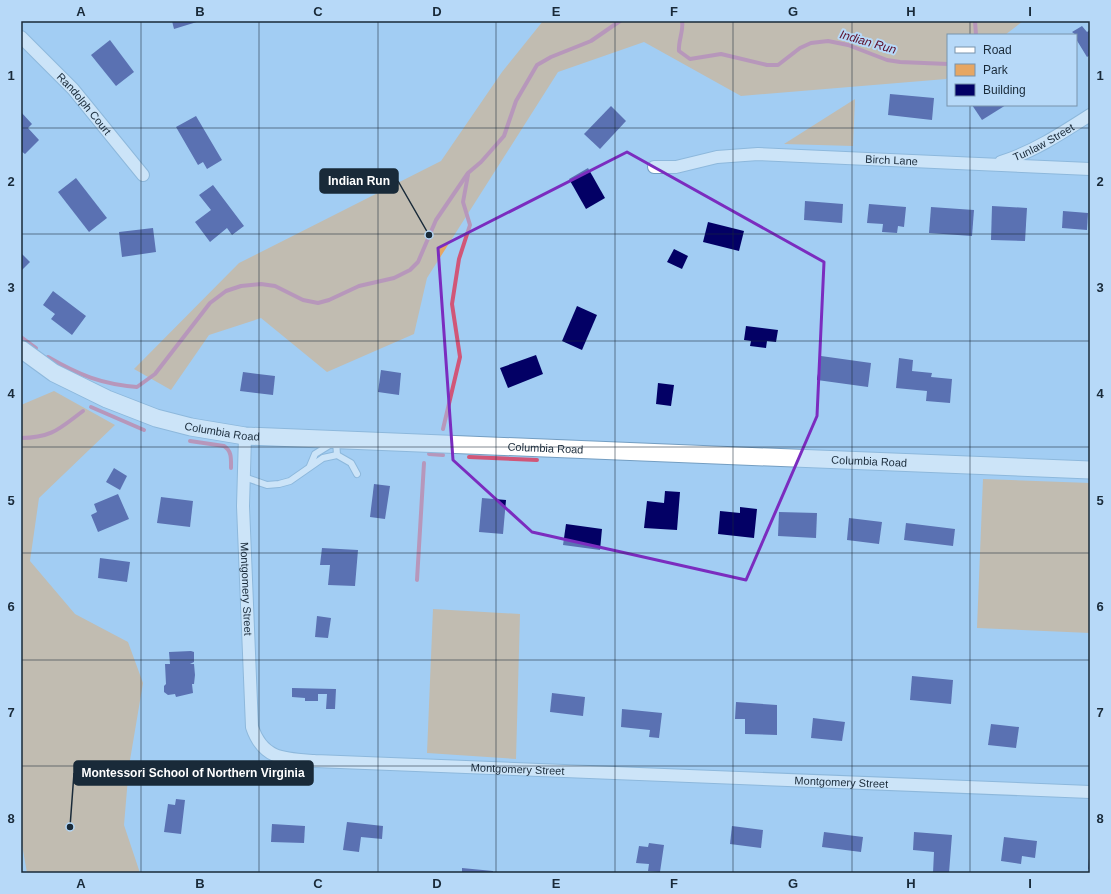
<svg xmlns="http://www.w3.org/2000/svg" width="1111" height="894" viewBox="0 0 1111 894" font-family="Arial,sans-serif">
	<rect width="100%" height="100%" fill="#a2cdf3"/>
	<g fill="#e6a663">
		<polygon points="543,21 1023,21 1005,35 948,35 948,77 946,79 741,96 644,42 558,72 427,278 414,334 327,372 261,318 209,335 171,390 134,369 239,263 441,161 502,72"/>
		<polygon points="855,99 853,146 784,144"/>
		<polygon points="54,391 115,425 39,498 30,561 75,614 128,642 143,683 129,766 124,825 140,873 27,873 21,839 21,405"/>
		<polygon points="983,479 1090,483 1090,633 977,628"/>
		<polygon points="433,609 520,614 516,759 427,753"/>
	</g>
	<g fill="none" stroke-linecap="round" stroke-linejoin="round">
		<g stroke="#d15678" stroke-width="4">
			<path d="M682 21C684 30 678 41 679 51L690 59 721 54 767 65H778L800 48 811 43 828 41 848 45 887 60 900 62 948 64"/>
			<polyline points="975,21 976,35"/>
			<polyline points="21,337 36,348"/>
			<path d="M48 357C79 375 101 384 137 387L155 374 210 303 226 291 241 286 261 284 275 286 303 300 318 303 329 300 359 286 394 278 410 270 418 262 436 220 468 173 481 162 504 136 516 101 537 65 551 57 591 41 620 21"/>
			<polyline points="91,407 144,430"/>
			<polyline points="443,429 460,357 452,304 459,259 470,225 463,202 468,175"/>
			<path d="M21 438C52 438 60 428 83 411"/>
			<path d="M190 441 224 446C232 451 231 459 231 468"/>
			<polyline points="429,454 443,455"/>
			<polyline points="469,457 537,460"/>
			<polyline points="417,580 424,463"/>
		</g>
	</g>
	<g fill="#030065">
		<polygon points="172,21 200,21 174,29"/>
		<polygon points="1082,26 1087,32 1090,30 1090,55 1087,57 1076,39 1076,35 1072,32"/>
		<polygon points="110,40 134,72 116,86 91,55"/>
		<polygon points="890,94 934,98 932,120 888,115"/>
		<polygon points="972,105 1006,105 982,120"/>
		<polygon points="611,106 626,121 600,149 584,134"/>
		<polygon points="21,112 32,124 28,128 39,140 25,154 21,151"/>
		<polygon points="196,116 222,160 207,169 203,162 198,165 176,127"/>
		<polygon points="588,168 605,198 586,209 569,179"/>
		<polygon points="76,178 107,218 89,232 58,192"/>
		<polygon points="213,185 244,226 232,235 227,228 210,242 195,222 211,210 199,195"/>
		<polygon points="805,201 843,204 842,223 804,220"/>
		<polygon points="869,204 906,207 904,227 898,226 897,233 882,232 883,224 867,223"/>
		<polygon points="992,206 1027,208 1025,241 991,240"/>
		<polygon points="931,207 974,210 972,236 929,233"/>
		<polygon points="1063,211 1088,213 1087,230 1062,228"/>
		<polygon points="708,222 744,231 739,251 703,242"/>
		<polygon points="153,228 156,252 122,257 119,232"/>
		<polygon points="674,249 688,256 682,269 667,262"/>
		<polygon points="21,253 30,262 21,271"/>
		<polygon points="53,291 86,316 72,335 51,319 55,314 43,305"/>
		<polygon points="577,306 597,315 582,350 562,341"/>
		<polygon points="746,326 778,330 776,342 767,341 766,348 750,346 751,341 744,340"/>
		<polygon points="536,355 543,374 508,388 500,368"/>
		<polygon points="821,356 871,363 868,387 817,380"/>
		<polygon points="899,358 913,360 912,371 932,373 931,377 952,379 950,403 926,401 927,391 896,388"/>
		<polygon points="381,370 401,373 399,395 378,392"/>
		<polygon points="243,372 275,376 273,395 240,391"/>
		<polygon points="658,383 674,385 671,406 656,404"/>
		<polygon points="114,468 127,476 120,490 106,482"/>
		<polygon points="374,484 390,486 385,519 370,517"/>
		<polygon points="665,491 680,492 677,530 644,528 647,501 664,503"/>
		<polygon points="118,494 129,519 98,532 91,515 97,512 94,504"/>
		<polygon points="161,497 193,501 190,527 157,523"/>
		<polygon points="482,498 506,500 503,534 479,532"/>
		<polygon points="740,507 757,509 754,538 718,534 720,511 740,513"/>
		<polygon points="779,512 817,513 816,538 778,536"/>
		<polygon points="849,518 882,522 879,544 847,540"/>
		<polygon points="906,523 955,529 953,546 904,540"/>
		<polygon points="566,524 602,529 600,550 563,545"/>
		<polygon points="322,548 358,550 355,586 328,585 330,565 320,565"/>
		<polygon points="100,558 130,562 127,582 98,578"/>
		<polygon points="317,616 331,618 328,638 315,637"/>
		<polygon points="191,651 194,652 194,662 190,664 194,664 195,675 194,684 192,684 193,693 176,697 175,694 168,695 164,692 164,686 166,684 165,664 170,664 169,652"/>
		<polygon points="912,676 953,680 951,704 910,700"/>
		<polygon points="292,688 336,689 335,709 326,709 327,694 318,694 318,701 305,701 305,698 292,697"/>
		<polygon points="552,693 585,697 583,716 550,712"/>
		<polygon points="736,702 777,705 777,735 745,734 745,719 735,719"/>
		<polygon points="622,709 662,713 659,738 649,737 650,730 621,727"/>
		<polygon points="813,718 845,722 842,741 811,738"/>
		<polygon points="991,724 1019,727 1016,748 988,745"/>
		<polygon points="176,799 185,800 181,834 164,832 168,804 175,805"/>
		<polygon points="347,822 383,826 382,839 361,837 359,852 343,850"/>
		<polygon points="272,824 305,826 304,843 271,842"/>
		<polygon points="732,826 763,830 761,848 730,844"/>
		<polygon points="824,832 863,837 861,852 822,847"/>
		<polygon points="914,832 952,835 949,873 933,873 934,852 913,850"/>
		<polygon points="1004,837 1037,841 1035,858 1022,856 1021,864 1001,861"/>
		<polygon points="649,843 664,845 660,872 648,871 649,864 636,863 639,846 648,847"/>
		<polygon points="1089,858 1090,858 1090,870 1088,869"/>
		<polygon points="462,868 493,871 493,873 462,873"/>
	</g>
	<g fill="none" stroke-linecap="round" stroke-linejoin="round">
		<defs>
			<g id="lane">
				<polyline points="310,466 315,454 336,441 337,455"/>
				<polyline points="244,477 267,485 279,484 290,481 323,458 337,455 351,463 357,474"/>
			</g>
			<g id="street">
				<path id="s1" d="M21 37 73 89 143 175"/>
				<path id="s2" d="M1001 162C1033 152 1062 133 1090 115"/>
				<path id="s3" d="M654 167H676L717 157 758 154 1090 169"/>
				<path id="s4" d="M245 436 243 506 252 727C263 760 285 759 315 761L1090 792"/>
			</g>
			<g id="secondary">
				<path id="s5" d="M21 349 54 373 107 399 156 418 191 427 245 436 1090 470"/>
			</g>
		</defs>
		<use href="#lane" stroke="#749ec2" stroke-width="8"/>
		<use href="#street" stroke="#749ec2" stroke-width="14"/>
		<use href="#secondary" stroke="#749ec2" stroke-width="19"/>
		<use href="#lane" stroke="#fff" stroke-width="6"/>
		<use href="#street" stroke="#fff" stroke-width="12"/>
		<use href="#secondary" stroke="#fff" stroke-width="17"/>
	</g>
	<path d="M0 0H1111V894H0ZM627 152 824 262 817 416 746 580 532 532 453 460 438 248Z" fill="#a2cdf3" fill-opacity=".55" fill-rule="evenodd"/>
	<path fill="none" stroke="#7b2cbf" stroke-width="3" stroke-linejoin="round" d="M627 152 824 262 817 416 746 580 532 532 453 460 438 248Z"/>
	<path fill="none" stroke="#192a39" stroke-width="1" stroke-opacity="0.55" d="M141 21V873M259 21V873M378 21V873M496 21V873M615 21V873M733 21V873M852 21V873M970 21V35M970 105V873M21 128H1090M21 234H1090M21 341H1090M21 447H1090M21 553H1090M21 660H1090M21 766H1090"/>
	<g text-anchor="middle" stroke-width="4" stroke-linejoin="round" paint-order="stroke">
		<g font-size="11" fill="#192a39" stroke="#b7d9f8">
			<text dy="4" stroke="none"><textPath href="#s1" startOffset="92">Randolph Court</textPath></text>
			<text dy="4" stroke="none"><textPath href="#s2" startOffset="47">Tunlaw Street</textPath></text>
			<text dy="4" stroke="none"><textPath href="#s3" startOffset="239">Birch Lane</textPath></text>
			<text dy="4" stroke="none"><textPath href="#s5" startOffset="220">Columbia Road</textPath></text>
			<text dy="4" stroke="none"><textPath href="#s5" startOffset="544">Columbia Road</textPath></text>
			<text dy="4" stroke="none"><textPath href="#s5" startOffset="868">Columbia Road</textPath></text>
			<text dy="4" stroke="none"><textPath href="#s4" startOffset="153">Montgomery Street</textPath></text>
			<text dy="4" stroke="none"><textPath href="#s4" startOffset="572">Montgomery Street</textPath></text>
			<text dy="4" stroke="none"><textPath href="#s4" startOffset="896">Montgomery Street</textPath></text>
		</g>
		<g font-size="12" font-style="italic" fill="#5e0e2a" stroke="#b7d9f8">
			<text transform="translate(868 42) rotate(16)" y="4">Indian Run</text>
		</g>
	</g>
	<path fill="none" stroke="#192a39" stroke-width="1.5" d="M429 235L398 181M70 827L74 773"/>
	<g fill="#192a39" stroke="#b7d9f8" stroke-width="1.5">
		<circle cx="429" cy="235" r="4"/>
		<circle cx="70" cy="827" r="4"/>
	</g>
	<g fill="#192a39" stroke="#192a39" stroke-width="1.5">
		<rect x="320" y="169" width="78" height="24" rx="4"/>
		<rect x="74" y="761" width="239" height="24" rx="4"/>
	</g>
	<g font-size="12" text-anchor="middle" font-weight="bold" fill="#fff">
		<text x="359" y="185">Indian Run</text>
		<text x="193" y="777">Montessori School of Northern Virginia</text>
	</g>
	<rect width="1111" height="894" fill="none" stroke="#b7d9f8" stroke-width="44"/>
	<rect x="947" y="34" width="130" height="72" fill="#b7d9f8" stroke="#7893ac"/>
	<rect x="955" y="47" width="20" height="6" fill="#ffffff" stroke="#7893ac"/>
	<text x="983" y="54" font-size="12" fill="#192a39">Road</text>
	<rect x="955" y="64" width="20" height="12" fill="#e6a663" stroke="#7893ac"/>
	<text x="983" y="74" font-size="12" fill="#192a39">Park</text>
	<rect x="955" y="84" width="20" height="12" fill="#030065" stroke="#7893ac"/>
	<text x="983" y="94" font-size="12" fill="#192a39">Building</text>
	<rect x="22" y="22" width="1067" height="850" fill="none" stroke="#192a39" stroke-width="1.5"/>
	<g font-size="13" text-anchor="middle" font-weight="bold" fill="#192a39">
		<text x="81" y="16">A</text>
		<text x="200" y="16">B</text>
		<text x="318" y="16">C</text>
		<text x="437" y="16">D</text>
		<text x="556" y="16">E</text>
		<text x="674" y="16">F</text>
		<text x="793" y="16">G</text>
		<text x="911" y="16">H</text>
		<text x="1030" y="16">I</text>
		<text x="11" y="80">1</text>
		<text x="1100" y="80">1</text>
		<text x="11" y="186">2</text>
		<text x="1100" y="186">2</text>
		<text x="11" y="292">3</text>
		<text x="1100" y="292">3</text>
		<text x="11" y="398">4</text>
		<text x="1100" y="398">4</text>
		<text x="11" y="505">5</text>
		<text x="1100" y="505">5</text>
		<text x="11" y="611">6</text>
		<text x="1100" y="611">6</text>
		<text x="11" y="717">7</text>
		<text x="1100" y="717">7</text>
		<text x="11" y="823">8</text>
		<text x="1100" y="823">8</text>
		<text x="81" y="888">A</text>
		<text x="200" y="888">B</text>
		<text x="318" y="888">C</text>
		<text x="437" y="888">D</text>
		<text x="556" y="888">E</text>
		<text x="674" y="888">F</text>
		<text x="793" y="888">G</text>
		<text x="911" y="888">H</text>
		<text x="1030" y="888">I</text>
	</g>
</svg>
